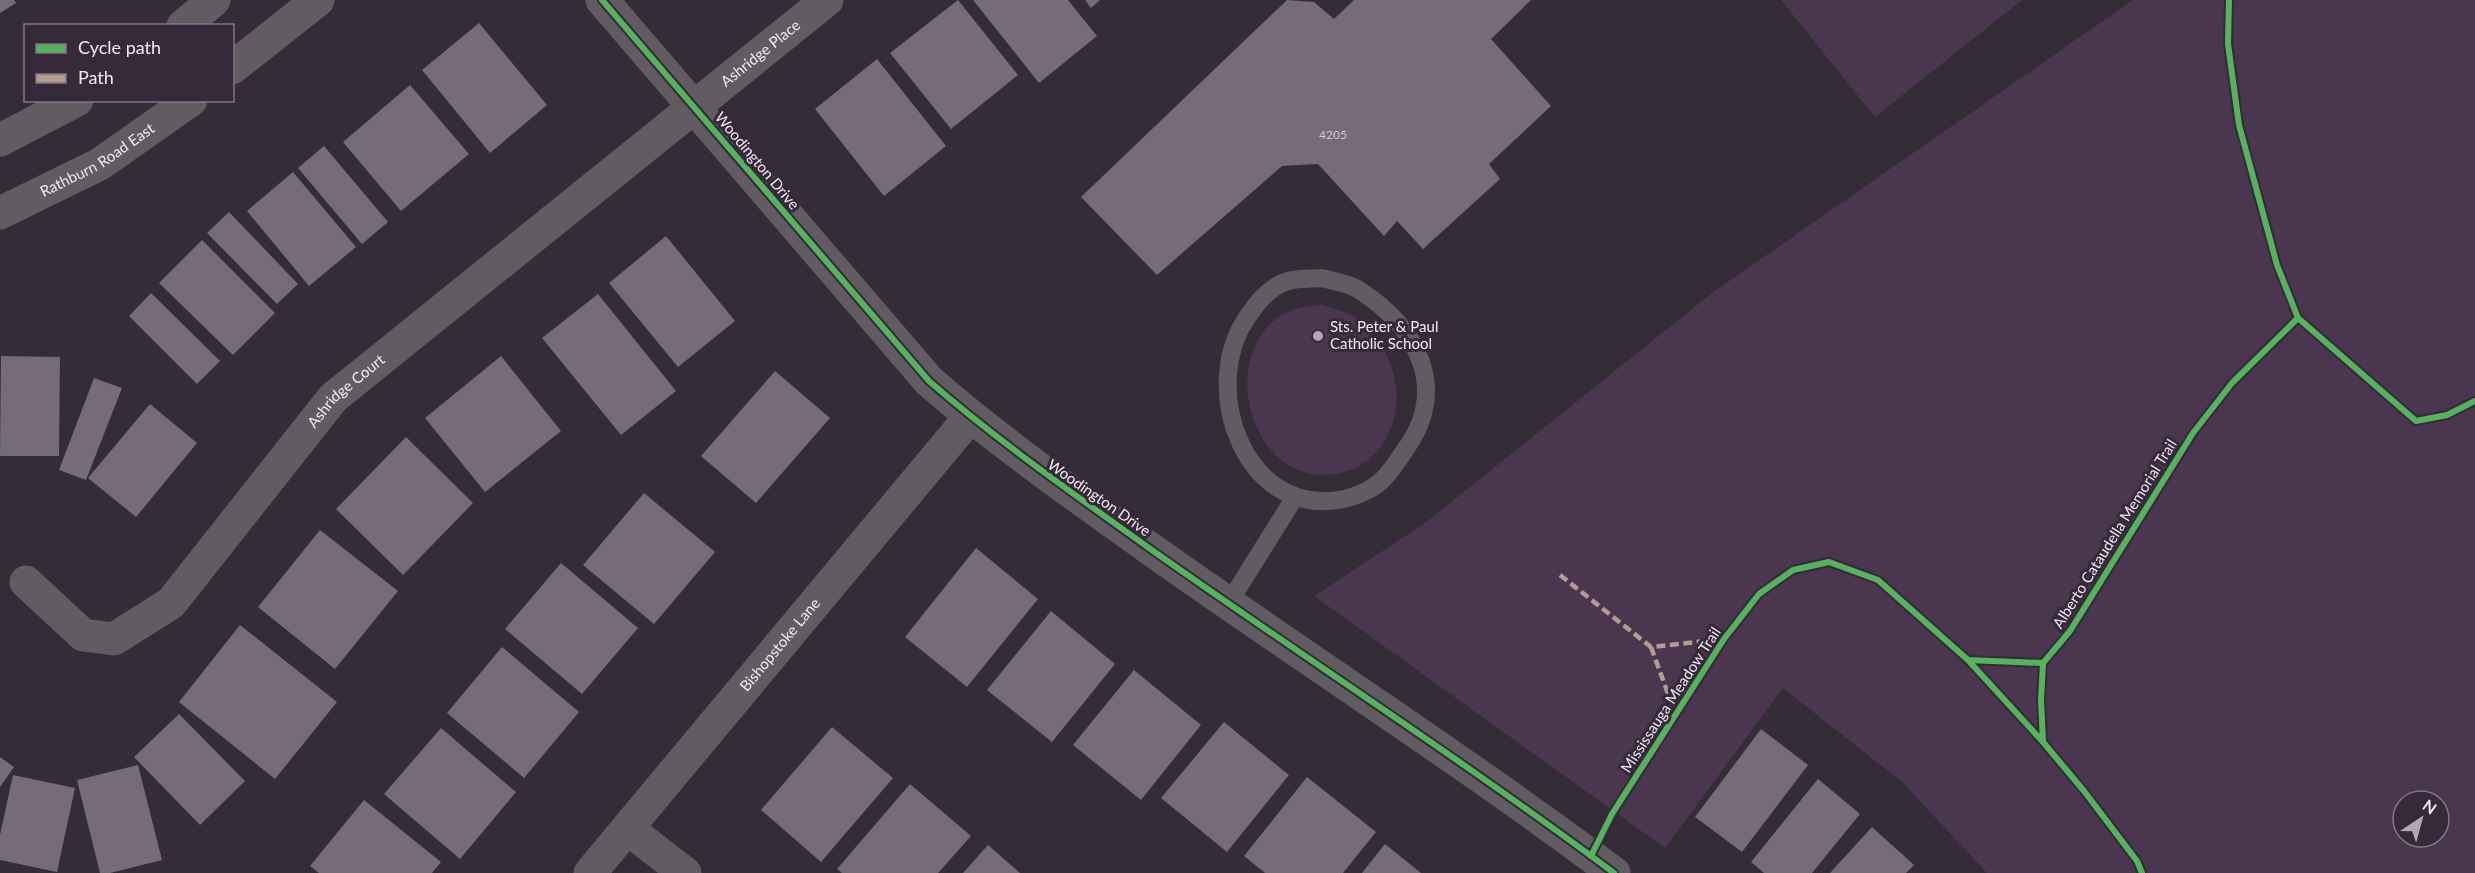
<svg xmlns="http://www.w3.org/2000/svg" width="2475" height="873" viewBox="0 0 2475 873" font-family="Lato,sans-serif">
	<rect width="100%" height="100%" fill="#342c36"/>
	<g fill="#4a364f" fill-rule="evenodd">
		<polygon points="1781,0 2022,0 1875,117"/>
		<path d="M2133 0H2475V873H1987L1902 782 1783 688 1665 848 1314 596 1425 523 1712 293ZM2403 801H2439V837H2403Z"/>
		<path d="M1322 305C1333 308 1347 311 1356 318 1391 343 1408 395 1388 435 1379 454 1361 469 1340 473 1252 492 1214 356 1283 314 1295 307 1309 306 1322 305Z"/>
	</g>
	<g fill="#756b79">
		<polygon points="0,0 14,0 16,3 0,13"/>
		<polygon points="958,0 1018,75 951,129 890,53"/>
		<polygon points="973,0 1068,0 1097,36 1039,83"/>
		<polygon points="1085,0 1100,0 1091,8"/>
		<polygon points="1287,0 1314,2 1334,19 1354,0 1531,0 1491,39 1551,106 1489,164 1500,179 1423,249 1397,221 1384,236 1318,164 1282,166 1157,275 1081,197"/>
		<polygon points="479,23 547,105 490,153 422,70"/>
		<polygon points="877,59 946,146 884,196 815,109"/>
		<polygon points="410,85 469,154 401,211 343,142"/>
		<polygon points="324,146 388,222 362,244 298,168"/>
		<polygon points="293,172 356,247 309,286 247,211"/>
		<polygon points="229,212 298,284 277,304 207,233"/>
		<polygon points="666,236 735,321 678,367 609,283"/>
		<polygon points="202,240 275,313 233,355 159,283"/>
		<polygon points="151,293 220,361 197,384 129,316"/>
		<polygon points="598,294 676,391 621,435 542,338"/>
		<polygon points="1,356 60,357 59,456 0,456"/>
		<polygon points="501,356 561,431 485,492 425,418"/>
		<polygon points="775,371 830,418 756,503 701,456"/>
		<polygon points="94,378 122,388 86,480 59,470"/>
		<polygon points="150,404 197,443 136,517 88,478"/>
		<polygon points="406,437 473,503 403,575 336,509"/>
		<polygon points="644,493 715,552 654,624 583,565"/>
		<polygon points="320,530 398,591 335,669 258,607"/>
		<polygon points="976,548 1038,599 967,687 905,637"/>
		<polygon points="561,563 638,628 582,694 505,629"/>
		<polygon points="1051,611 1115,664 1052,742 987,690"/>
		<polygon points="240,625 337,702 275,779 179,702"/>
		<polygon points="502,647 579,712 524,778 447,713"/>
		<polygon points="1134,670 1201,725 1141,800 1073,745"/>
		<polygon points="179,714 245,781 200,825 134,757"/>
		<polygon points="1224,722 1289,775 1227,852 1161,798"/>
		<polygon points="832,727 893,778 821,862 761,810"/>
		<polygon points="441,728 516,792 460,859 384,794"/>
		<polygon points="1761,729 1808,765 1742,852 1695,817"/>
		<polygon points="0,757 14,767 0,787"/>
		<polygon points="138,765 162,860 110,873 100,873 77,780"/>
		<polygon points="13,775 75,788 57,872 0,860 0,835"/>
		<polygon points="1307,777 1376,832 1343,873 1265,873 1244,856"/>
		<polygon points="1818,779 1860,814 1812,873 1764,873 1751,862"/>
		<polygon points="910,784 971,836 938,873 842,873 837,869"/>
		<polygon points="364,800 441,862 432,873 319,873 310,866"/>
		<polygon points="1872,827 1914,865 1906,873 1830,873"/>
		<polygon points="1385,844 1421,873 1362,873"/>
		<polygon points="988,845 1020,873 963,873"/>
	</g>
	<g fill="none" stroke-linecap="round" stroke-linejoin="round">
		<g stroke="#615c62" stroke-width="18">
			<path d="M1321 278C1333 281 1349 283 1359 290 1417 327 1450 389 1405 450 1399 459 1393 468 1386 476 1375 489 1356 497 1339 500 1244 515 1200 389 1246 319 1256 304 1267 289 1285 282 1295 278 1310 279 1321 278Z"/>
			<polyline points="1228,604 1295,497"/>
		</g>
		<g stroke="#615c62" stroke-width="33">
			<path d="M602 0 929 381C999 442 1074 494 1149 548 1303 657 1463 760 1614 873"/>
			<path id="s1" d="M26 582 83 635 114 639 171 603 333 398 827 0"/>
			<polyline points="628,829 685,873"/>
			<path id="s2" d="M590 873 970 417"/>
		</g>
		<g stroke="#615c62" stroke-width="33">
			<polyline points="183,26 214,0"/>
			<polyline points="232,68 318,0"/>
			<polyline points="0,140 77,100"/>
			<path id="s3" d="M0 213 100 164 191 100"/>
		</g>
		<g stroke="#b69a8f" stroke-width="4.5" stroke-dasharray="9 4.5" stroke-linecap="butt">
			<polyline points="1560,575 1651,647 1724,639"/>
			<polyline points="1651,647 1675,713"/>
		</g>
		<defs>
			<g id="cycleway">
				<path d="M602 0 929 381C999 442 1074 494 1149 548 1303 657 1463 760 1614 873"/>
				<polyline points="2229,0 2228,44 2239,125 2277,265 2298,318 2416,421 2447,415 2475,401"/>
				<polyline points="1968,660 2043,742"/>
				<polyline points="1591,856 1612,814 1724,639 1759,594 1793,570 1829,562 1878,580 1968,660 2043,663"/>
				<polyline points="2142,873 2137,861 2084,791 2043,742 2041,700 2043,663 2070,631 2193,433 2232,383 2298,318"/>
			</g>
		</defs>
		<use href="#cycleway" stroke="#362939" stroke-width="10"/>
		<use href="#cycleway" stroke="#56b35d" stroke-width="6"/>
	</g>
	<circle fill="#b0a7b2" stroke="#362939" stroke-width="2" cx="1318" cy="336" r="6"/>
	<g text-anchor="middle" stroke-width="6" stroke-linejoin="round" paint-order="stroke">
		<g font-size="12" fill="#d3cad5">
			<text x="1333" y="139">4205</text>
		</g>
		<g font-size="15" fill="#f2e9f4" stroke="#362939">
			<text dy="5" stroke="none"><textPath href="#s1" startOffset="987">Ashridge Place</textPath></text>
			<text dy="5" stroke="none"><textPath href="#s3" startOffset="111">Rathburn Road East</textPath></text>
			<text transform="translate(757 161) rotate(50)" y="5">Woodington Drive</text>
			<text dy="5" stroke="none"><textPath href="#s1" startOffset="452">Ashridge Court</textPath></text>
			<text transform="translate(1099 498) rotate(35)" y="5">Woodington Drive</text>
			<text transform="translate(2115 534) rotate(-58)" y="5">Alberto Cataudella Memorial Trail</text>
			<text dy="5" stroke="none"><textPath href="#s2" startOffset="297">Bishopstoke Lane</textPath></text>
			<text transform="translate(1671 700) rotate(-57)" y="5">Mississauga Meadow Trail</text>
		</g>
		<g font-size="15" fill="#f2e9f4" stroke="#362939" text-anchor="start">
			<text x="1330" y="332">Sts. Peter &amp; Paul<tspan x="1330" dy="17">Catholic School</tspan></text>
		</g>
	</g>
	<rect x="24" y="24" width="210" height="78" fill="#362939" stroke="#817684" stroke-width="1.5"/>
	<rect x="36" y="44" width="30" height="9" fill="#56b35d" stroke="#817684" stroke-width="1.5"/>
	<text x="78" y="54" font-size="18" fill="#f2e9f4">Cycle path</text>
	<rect x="36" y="74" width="30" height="9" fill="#b69a8f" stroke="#817684" stroke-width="1.5"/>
	<text x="78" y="84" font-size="18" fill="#f2e9f4">Path</text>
	<g transform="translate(2421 819) rotate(36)"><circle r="28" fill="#362939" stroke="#817684" stroke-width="1.5"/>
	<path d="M0-4.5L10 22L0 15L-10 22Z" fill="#b0a7b2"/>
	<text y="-9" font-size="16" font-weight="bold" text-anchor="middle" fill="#f2e9f4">N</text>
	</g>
</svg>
